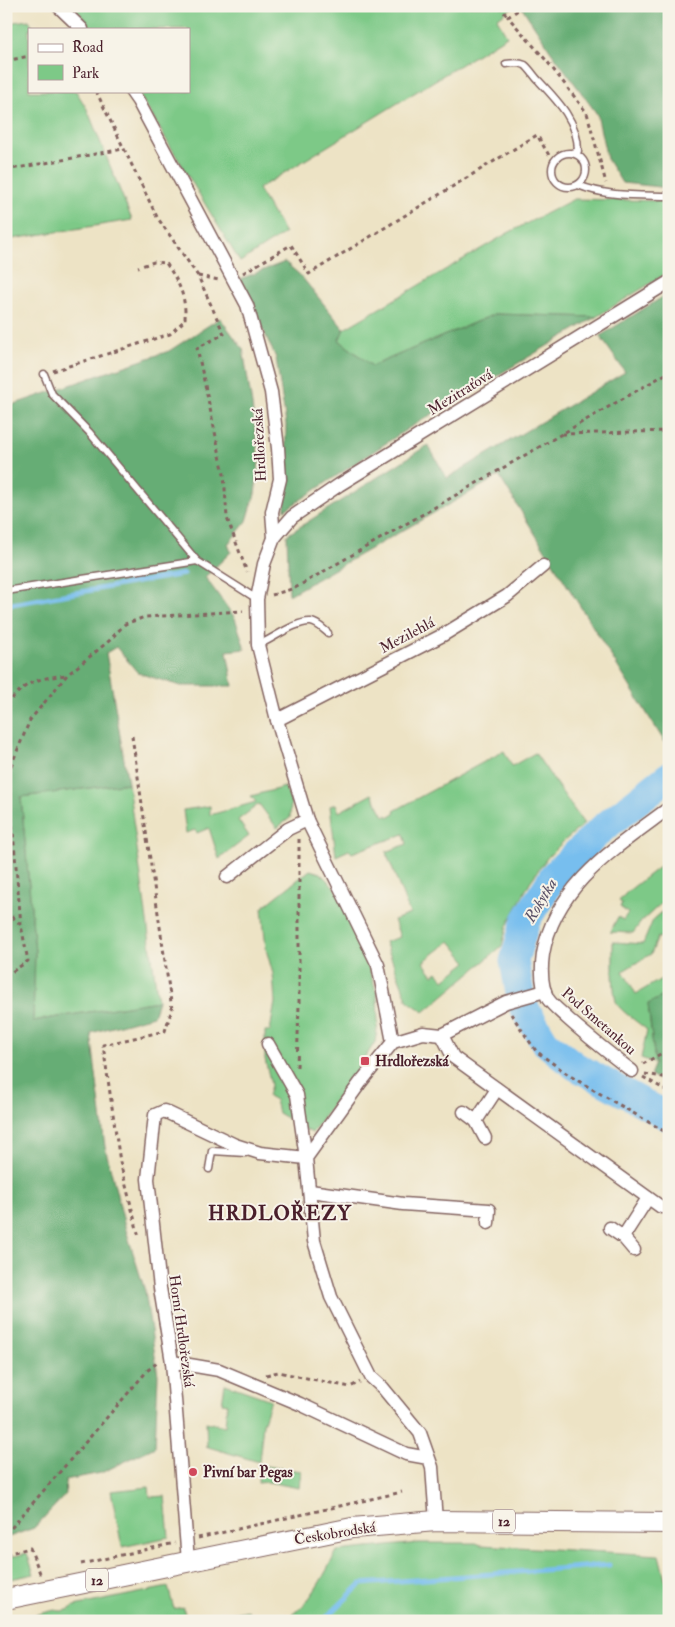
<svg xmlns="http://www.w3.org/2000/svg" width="675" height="1627" viewBox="0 0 675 1627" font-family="'IM FELL Double Pica',serif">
	<rect width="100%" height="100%" fill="#f7f3e8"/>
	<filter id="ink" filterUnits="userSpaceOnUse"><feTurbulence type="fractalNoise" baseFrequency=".02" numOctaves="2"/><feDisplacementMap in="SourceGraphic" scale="10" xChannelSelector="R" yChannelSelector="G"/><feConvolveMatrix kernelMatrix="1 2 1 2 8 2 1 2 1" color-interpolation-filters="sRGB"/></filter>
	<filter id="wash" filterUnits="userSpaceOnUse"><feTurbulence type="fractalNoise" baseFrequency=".0096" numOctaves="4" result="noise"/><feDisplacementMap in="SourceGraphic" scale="20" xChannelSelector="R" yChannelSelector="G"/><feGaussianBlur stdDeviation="1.12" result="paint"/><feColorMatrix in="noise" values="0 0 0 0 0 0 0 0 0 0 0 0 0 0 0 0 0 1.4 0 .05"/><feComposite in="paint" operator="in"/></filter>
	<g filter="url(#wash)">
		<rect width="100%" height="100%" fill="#ede3c5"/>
		<g fill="#7dc987" stroke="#647459" fill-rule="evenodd">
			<polygon points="74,6 514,6 497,19 507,36 258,189 285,233 240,262 137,91 189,91 189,29 92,29"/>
			<polygon points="29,20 34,29 29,29 29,91 76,91 87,109 132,220 6,240 6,23"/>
			<polygon points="574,199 669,201 669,272 596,317 495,314 372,366 339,340 344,329 508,233"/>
			<path d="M504 751 512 766 535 753 584 824 564 841 547 858 530 882 507 926 502 946 424 1012 408 1001 385 942 400 937 394 920 410 914 386 852 407 844 404 834 352 853 349 850 336 856 330 806 336 804 339 812 372 794 384 816 387 815 388 817 395 813 394 811ZM450 941 467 962 444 980 437 972 433 975 423 962Z"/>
			<polygon points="128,783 158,1001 33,1021 35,952 21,797"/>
			<polygon points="285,787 291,802 290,818 277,828 259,804 238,820 249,836 219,859 209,828 197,833 195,830 186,833 183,810 210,806 210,815 256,802 251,796"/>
			<polygon points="669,859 669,896 641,922 633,933 610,932 618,917 623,920 628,913 620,907 622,903 619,901 627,892"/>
			<polygon points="310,870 320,873 336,889 343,903 365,956 377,994 378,1023 375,1042 356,1072 312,1133 278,1113 275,1100 268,1096 271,1085 265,1059 265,1031 270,1031 275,1002 273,974 266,949 262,908"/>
			<path d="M669 906V941L658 937 651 954 623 971 636 994 663 978 667 985 669 984V993L648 1004 655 1063 641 1058 647 1030C639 1023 622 1012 617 1004 612 993 613 955 613 942L643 944 653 920Z"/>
			<polygon points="225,1384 271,1400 263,1424 259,1462 205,1446 207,1446 206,1422 225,1426 227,1404 222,1403"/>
			<polygon points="259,1465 301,1471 299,1488 268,1482 258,1483"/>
			<polygon points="149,1487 150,1497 165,1496 169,1537 122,1547 111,1491"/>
			<path d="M418 1543H476L481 1545 659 1555 669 1595V1615L645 1621H279C283 1619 289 1617 293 1614 311 1603 327 1569 337 1551Z"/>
			<polygon points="27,1553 34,1574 6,1580 6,1558"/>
			<path d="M168 1587 174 1609 183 1607 187 1621H10L55 1610C62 1612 68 1611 74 1606Z"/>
			<polygon points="248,1610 250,1621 204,1621 204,1619"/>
		</g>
		<g fill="#66ad74" stroke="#586650">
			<polygon points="521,6 669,6 669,188 622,183 607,159 597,114 550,50"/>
			<polygon points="285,262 301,276 344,329 339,340 372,366 495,314 596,317 409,428 285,510 286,424 276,358 240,279"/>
			<polygon points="669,293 669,749 499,476 289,595 287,535 428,445 447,478 625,372 600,336"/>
			<polygon points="220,318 243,349 252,405 259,462 255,494 247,521 228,544 231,552 205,577 235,618 245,649 227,651 233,686 181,686 138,673 116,647 106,653 128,783 21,797 35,952 33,1021 158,1001 153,1016 91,1033 105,1147 126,1230 145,1291 158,1375 155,1447 101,1473 65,1480 66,1494 34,1528 6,1538 6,407 169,351"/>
			<polygon points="669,993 669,1084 650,1075 655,1063 648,1004"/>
		</g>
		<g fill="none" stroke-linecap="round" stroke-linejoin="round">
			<g stroke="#77beee" stroke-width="5">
				<polyline points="6,605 184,574"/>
				<polyline points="323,1621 361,1584 609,1565"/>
			</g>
			<polyline stroke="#77beee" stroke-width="29" points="669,776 603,828 555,874 526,920 514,961 522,1004 545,1042 575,1066 669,1117"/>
		</g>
	</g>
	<g filter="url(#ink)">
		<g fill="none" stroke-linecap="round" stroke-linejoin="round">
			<defs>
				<g id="service">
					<path d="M506 64C512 63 519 62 525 65 530 69 534 76 538 80 557 100 578 121 578 151L572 153"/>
					<circle cx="569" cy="170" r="17"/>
					<path d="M578 185C607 197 638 195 669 196"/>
					<polyline points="44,374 52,394 89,432 197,561"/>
					<polyline points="6,591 197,561 257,599"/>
					<path d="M258 645C273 639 295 621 311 622 318 623 323 629 328 633"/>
					<polyline points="209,1169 212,1151 246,1153"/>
				</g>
				<g id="minor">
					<polyline points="58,6 82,29"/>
					<polyline points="131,91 138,101 247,305 271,392 278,448 280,479 272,512 274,538 264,564 257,599 258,645 277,720 307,820 378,965 393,1042"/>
					<polyline points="274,538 292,517 339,485 669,282"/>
					<polyline points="277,720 443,635 507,596 543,566"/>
					<polyline points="227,877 288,829 307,820"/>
					<polyline points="442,1035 453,1057 661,1207"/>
					<polyline points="442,1035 506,1002 545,991"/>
					<path d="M632 1071C610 1054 588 1037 567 1018 561 1012 553 1006 548 999 541 986 541 969 543 954 555 885 617 847 669 808"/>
					<polyline points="464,1112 476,1121"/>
					<polyline points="485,1138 476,1121 497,1089"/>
					<polyline points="310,1191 403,1204 489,1210 488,1223"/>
					<polyline points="610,1228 623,1237 648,1198"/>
					<polyline points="623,1237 634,1250"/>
					<polyline points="172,1362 219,1370 300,1404 406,1454 428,1458"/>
					<polyline points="436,1521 432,1467 420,1433 383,1388 371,1377 331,1297 314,1241 306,1158 360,1083 393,1042 423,1033 442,1035"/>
					<polyline points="188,1561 172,1362 160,1288 148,1179 155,1115 164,1111 235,1145 260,1153 306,1158 297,1095 268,1044"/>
				</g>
				<polyline id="primary" points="6,1599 352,1528 436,1521 669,1523"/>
			</defs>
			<use href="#service" stroke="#836461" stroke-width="9"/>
			<use href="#minor" stroke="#836461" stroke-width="15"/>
			<use href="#primary" stroke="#836461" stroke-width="22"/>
			<g stroke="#836461" stroke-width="3" stroke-dasharray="4 4" stroke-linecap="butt">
				<polyline points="499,6 508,17"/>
				<polyline points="524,6 508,17 546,60 587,113 606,183"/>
				<polyline points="6,61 29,56"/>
				<polyline points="96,91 157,217 198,276 224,334 197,348 224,474 227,518 247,572"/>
				<polyline points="6,170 123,149"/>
				<polyline points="243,273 291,245 309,274 537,135 553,162"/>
				<polyline points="198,276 219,280"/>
				<path d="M53 371 170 334 185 320C186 295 179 283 166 263L154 262 138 267"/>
				<polyline points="562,434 669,431"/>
				<polyline points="272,595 295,588 669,372"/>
				<path d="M6 705C27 681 35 679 66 675"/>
				<polyline points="132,736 172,1009 165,1031 103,1045 120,1162 139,1237"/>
				<polyline points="6,911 21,925 28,961 6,976"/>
				<polyline points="21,925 8,773 30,720 67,675 109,641 125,624 145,617 243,611"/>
				<polyline points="511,1014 536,1051 570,1076 669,1134"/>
				<polyline points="643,1064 669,1049"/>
				<polyline points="297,1067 299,1005 299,838"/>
				<polyline points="645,1074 669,1078"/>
				<polyline points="643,1077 669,1092"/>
				<polyline points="266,1375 278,1372 350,1387 360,1382"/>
				<polyline points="6,1534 148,1370 158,1362"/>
				<polyline points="198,1538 402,1492"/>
				<polyline points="6,1554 30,1548 40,1573 43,1572"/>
				<polyline points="81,1564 175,1543"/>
			</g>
			<use href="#service" stroke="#fff" stroke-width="6"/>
			<use href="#minor" stroke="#fff" stroke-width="12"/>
			<use href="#primary" stroke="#fff" stroke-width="20"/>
		</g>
	</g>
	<g fill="#d1495b" stroke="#f7f3e8" stroke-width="2">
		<rect x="360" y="1056" width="10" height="10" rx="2.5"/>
		<circle cx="193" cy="1472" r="5"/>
	</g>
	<g text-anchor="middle" stroke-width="4" stroke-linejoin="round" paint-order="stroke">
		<g fill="#f7f3e8" stroke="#7e5f64" stroke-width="1">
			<rect x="493" y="1509.5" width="22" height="23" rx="4"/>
			<rect x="86" y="1568.5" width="22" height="23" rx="4"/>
		</g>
		<g font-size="14" font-weight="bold" fill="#4a1f2b">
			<text x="504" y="1526">12</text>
			<text x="97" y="1585">12</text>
		</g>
		<g font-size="15" fill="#4a1f2b" stroke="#f7f3e8">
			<text transform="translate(460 392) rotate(-32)" y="5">Mezitraťová</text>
			<text transform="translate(259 445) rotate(-93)" y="5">Hrdlořezská</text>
			<text transform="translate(407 635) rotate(-28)" y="5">Mezilehlá</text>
			<text transform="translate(599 1021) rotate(41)" y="5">Pod Smetankou</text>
			<text transform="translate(182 1331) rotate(82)" y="5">Horní Hrdlořezská</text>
			<text transform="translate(335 1533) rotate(-9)" y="5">Českobrodská</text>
		</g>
		<g font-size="15" font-weight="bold" fill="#4a1f2b" stroke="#f7f3e8" text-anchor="start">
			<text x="375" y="1066">Hrdlořezská</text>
			<text x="203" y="1477">Pivní bar Pegas</text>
		</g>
		<g font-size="16" font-style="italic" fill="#584f66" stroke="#f7f3e8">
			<text transform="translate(540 900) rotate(-59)" y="6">Rokytka</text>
		</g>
		<g font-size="20" font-weight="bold" letter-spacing="1" fill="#4a1f2b" stroke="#f7f3e8">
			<text x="280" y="1220">HRDLOŘEZY</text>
		</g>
	</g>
	<rect width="675" height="1627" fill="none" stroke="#f7f3e8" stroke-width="25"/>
	<rect x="28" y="28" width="162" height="65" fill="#f7f3e8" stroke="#b29e9c"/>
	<rect x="38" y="44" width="25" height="8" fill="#ffffff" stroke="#b29e9c"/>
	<text x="72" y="52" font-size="15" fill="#4a1f2b">Road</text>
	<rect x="38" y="65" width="25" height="15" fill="#7dc987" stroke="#b29e9c"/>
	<text x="72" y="78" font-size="15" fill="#4a1f2b">Park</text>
</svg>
